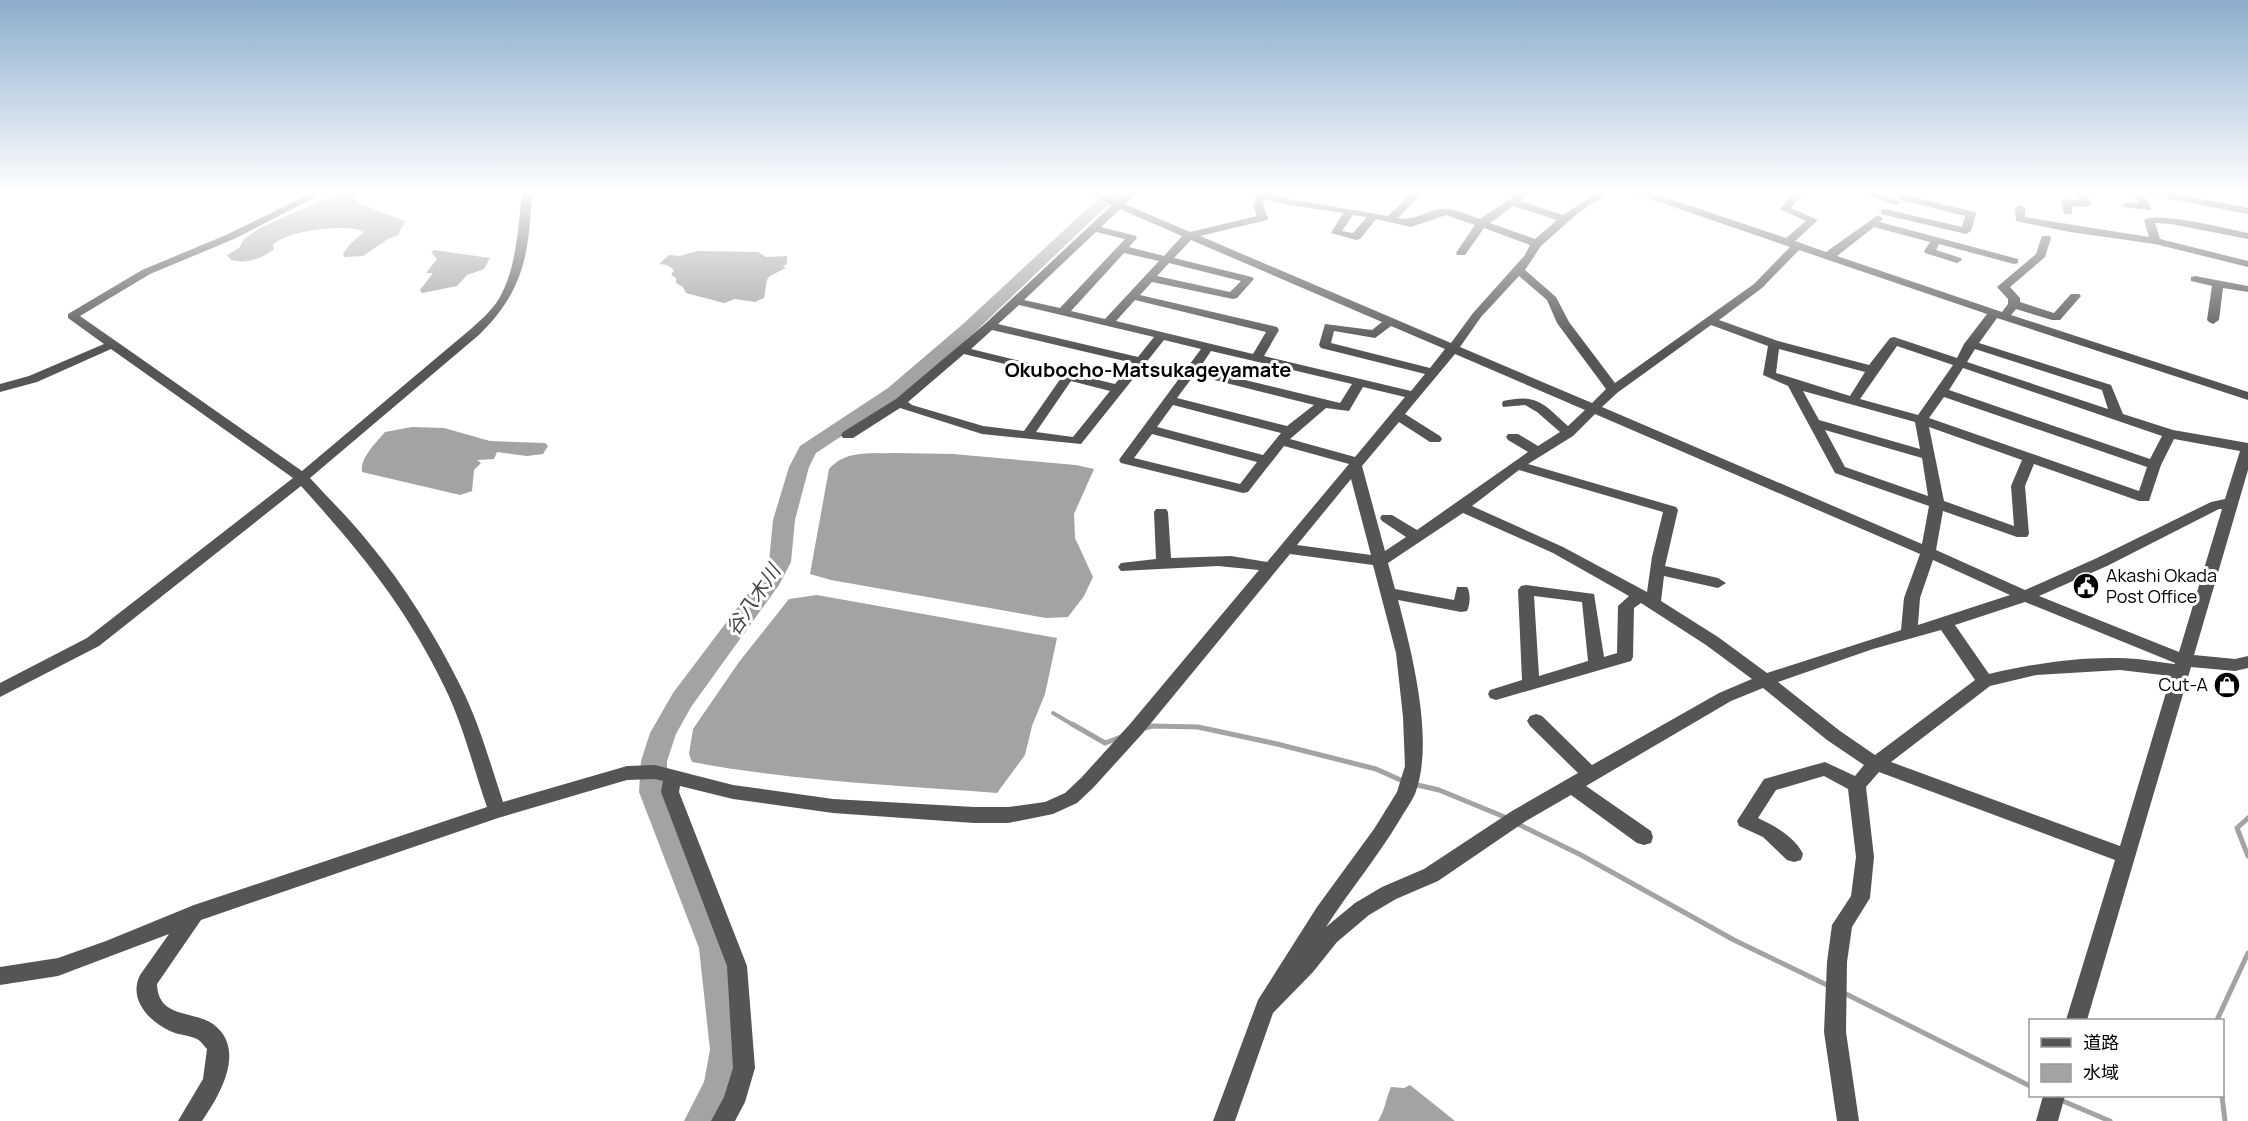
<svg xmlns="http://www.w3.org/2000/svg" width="2248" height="1121" viewBox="0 0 2248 1121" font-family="Manrope,'Noto Sans JP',sans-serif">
	<rect width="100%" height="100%" fill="#fff"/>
	<g fill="#a3a3a3">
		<path d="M339 192H356L357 202 360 204 405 221 398 235 388 239 363 256 344 257 343 254 350 244 364 232C350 223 287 230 273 245L274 249C262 259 246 264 231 260L227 255 239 248 244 239 260 228Z"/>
		<polygon points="434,250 490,258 484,269 467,275 457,286 422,293 420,290 433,273 426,273 437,259 431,252"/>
		<path d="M697 251 758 252 766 257 787 256V264L783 266 786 268C762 280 769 274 764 298L755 302 735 299 724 303 686 293 683 287 676 283V278L671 275 674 270 667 265 659 264 669 255 680 256Z"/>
		<path d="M412 427 444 428 490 441 545 443 548 446 543 454 527 456 497 452 494 459 477 460 481 463 474 470 472 491 460 495 362 472C360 457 377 442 385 432Z"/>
		<path d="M893 453 953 454 1076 465 1094 469 1074 514 1075 538 1093 577 1084 596 1068 617 1046 618 831 580 810 574 829 469C845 450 870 454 893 453Z"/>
		<path d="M817 595 1057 638 1045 694 1032 726 1025 755 997 793C895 785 793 781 692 762L689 754 693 729 739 662 789 599Z"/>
		<path d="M1410 1085 1455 1121H1378C1386 1108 1385 1100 1391 1087L1404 1088Z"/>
	</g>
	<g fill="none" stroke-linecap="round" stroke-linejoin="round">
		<polyline stroke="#a3a3a3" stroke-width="4" points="1053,713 1075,726"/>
		<g stroke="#a3a3a3" stroke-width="5">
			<polyline points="1072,724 1105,743 1121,737"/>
			<polyline points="1145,728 1152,726 1198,727 1277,744 1376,769 1405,782"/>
			<polyline points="1413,784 1439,790 1507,818"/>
			<polyline points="2248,818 2237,828 2248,856"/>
			<polyline points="1516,823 1581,855 1734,940 1829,986"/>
			<polyline points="1844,993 2030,1086"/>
			<polyline points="2217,1020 2248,953"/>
			<polyline points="2051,1096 2110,1121"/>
			<polyline points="2222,1096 2225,1121"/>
		</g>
		<polygon fill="#a3a3a3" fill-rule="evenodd" points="1109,192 1126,192 1097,215 975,332 902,396 816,453 809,467 795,520 791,562 779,585 691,707 676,734 667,761 667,792 729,948 742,1050 737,1086 719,1121 684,1121 704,1082 710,1050 699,948 639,792 641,761 650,733 673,693 762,575 769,562 773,520 789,467 800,446 888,388 963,324 1087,209"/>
		<g fill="#555" fill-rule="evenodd">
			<path d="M313 192H325L234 239 150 274 80 316 302 471 472 328C482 319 493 309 500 297 517 266 518 227 522 192H532C529 252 525 289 480 334L310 478C330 500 351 520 369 543 405 586 435 635 460 685 479 722 490 763 503 802L627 766 655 765 733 785 833 799 974 807H1008L1045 802 1065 793 1081 778 1130 724 1259 570 1218 566 1121 571 1118 567 1121 563 1156 559 1154 512 1156 509H1166L1168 512 1171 558 1231 556 1267 562 1349 464 1284 446 1248 492 1243 493 1121 463 1119 460 1121 457 1201 349 1164 340 1081 444 982 434 900 408 853 438H843L841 435 843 432 896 399 986 323 1112 205 1084 192H1097L1117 200 1127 192H1137L1125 204 1190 232 1257 216 1253 205 1256 196 1247 192H1265L1290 199 1388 216 1413 192H1423L1398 218C1418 222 1429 207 1448 209 1459 210 1470 216 1480 219L1520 192H1531L1520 201 1563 215 1598 192H1609L1578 213 1541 246 1525 270 1556 297 1569 322 1615 383 1754 284 1790 247 1636 194 1635 192H1649L1786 238 1806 221 1780 209 1794 192H1804L1791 208 1818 220 1795 241 1826 252 1878 215 1883 218 1880 222 2018 259V263L2014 264 1939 244 1936 250 1961 258 1962 260 1957 263 1925 253 1924 251 1930 242 1874 227 1837 256 2002 312 2008 304V299L1997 287 2036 254 2042 236H2050L2051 238 2045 257 2010 287 2020 298V302L2054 313 2071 294H2079L2081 296 2060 320H2052L2016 309 2011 315 2248 392V400L1997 318 1979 343 2111 385 2123 414 2173 430 2248 443V470L2194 655 2235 659 2248 656V668L2235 671 2191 667 2087 1020H2066L2115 860 1879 772 1866 787 1874 857 1870 898 1852 927 1847 962 1846 1032 1859 1121H1837L1824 1032 1827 962 1832 925 1851 896 1856 857 1848 789 1824 776 1776 790 1758 818C1775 826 1795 837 1803 854L1801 860 1794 862 1787 860 1763 837 1739 826 1737 821 1764 779 1825 762 1855 776 1864 765 1827 740 1763 688 1731 701 1586 786 1651 831 1653 837 1651 843 1644 845 1637 843 1571 795 1526 821 1438 881 1396 899 1369 915 1337 942 1313 972 1273 1013 1235 1121H1213L1258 1000 1317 907 1374 829 1397 792 1405 766 1403 717 1396 653 1373 565 1290 554 1142 734 1093 788 1077 803 1053 814 1008 823H974L833 813 733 799 680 786 679 792 747 966 755 1068 745 1102 735 1121H711L724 1097 733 1068 727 966 661 792 663 781 655 779 627 780 498 818 201 920 157 984C158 1019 193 1010 213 1024 247 1049 220 1095 202 1121H178L203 1079 207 1049C204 1046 201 1041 197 1039 189 1035 178 1035 170 1031 149 1021 128 1000 140 975L169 934 58 976 0 985V967L58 958 106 941 194 905 487 807C473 767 463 724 444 686 406 607 359 550 301 486L99 646 0 697V683L87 638 293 478 111 349 37 382 0 392V384L29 376 104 344 68 318V314L142 270 226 235ZM1265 199 1289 205 1343 213 1331 233 1356 240 1360 239 1376 219 1411 227 1446 215 1475 225 1456 253 1457 255H1465L1484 228 1530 245 1525 255 1473 313 1451 343 1200 236 1267 220 1268 218 1263 205ZM1513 206 1557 220 1535 239 1490 223ZM1120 209 1182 236 1164 256 1129 247 1137 238 1136 236 1101 227ZM1353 215 1367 217 1353 233 1342 231ZM1096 232 1125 239 1060 308 1024 300ZM1191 240 1382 322 1372 330 1325 324 1319 345 1321 348 1425 374 1411 391 1264 356 1279 330 1277 327 1140 295 1152 282 1233 299 1237 298 1254 279 1252 277 1174 258ZM1799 250 1987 314 1964 344 1957 358 1894 337 1890 338 1869 365 1778 341 1719 320 1762 288ZM1124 253 1159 261 1105 319 1071 311ZM1169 263 1241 281 1230 292 1157 276ZM1519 276 1547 300 1557 323 1606 389 1592 403 1460 347 1481 317ZM1135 300 1266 332 1253 354 1116 321ZM1019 305 1154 337 1138 357 998 324ZM1711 325 1768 346 1763 375 1788 386 1835 473 1929 506 1922 544 1602 407 1617 393ZM1391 326 1445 349 1430 368 1331 343 1334 331 1375 338ZM992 330 1133 363 1115 384 971 349ZM1897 346 1953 365 1918 415 1860 399ZM1779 349 1865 372 1850 396 1776 373ZM1975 349 2102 390 2108 409 1967 362ZM1211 351 1352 384 1340 403 1199 369ZM964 354 1061 378 1024 431 983 426 912 405 908 402ZM1455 354 1585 410 1568 426C1544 404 1537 393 1503 401L1502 404 1503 407 1525 405 1537 412 1560 432 1538 446 1518 434H1508L1506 437 1508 440 1528 452 1417 530 1392 515H1382L1380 518 1382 521 1406 537 1385 551 1362 466 1399 422 1430 442H1440L1442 439 1440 436 1405 414ZM1963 368 2162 436 2150 459 1949 390ZM1194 375 1314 405 1287 426 1177 398ZM1071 381 1110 391 1073 437 1036 432ZM1363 387 1405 397 1355 457 1290 439 1326 408 1349 411ZM1803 391 1915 422 1920 449 1819 420ZM1944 397 2147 467 2139 491 1929 418ZM1173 405 1281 433 1263 455 1157 427ZM1595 414 1920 554 1904 598 1901 630 1767 673 1718 637 1661 601 1664 576 1718 588 1726 583 1718 578 1665 566 1678 510 1676 507 1528 464 1573 436ZM1929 427 2022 460 2011 486 2014 526 1944 501ZM1825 430 1922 458 1928 496 1845 467ZM1152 434 1257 462 1240 484 1134 458ZM2174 439 2240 451 2225 499 2211 502 2097 558 2025 590 1936 550 1943 511 2017 537H2027L2029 534 2025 486 2034 464 2139 501H2149L2161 465ZM1519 470 1663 512 1652 557 1647 592 1563 547 1472 506ZM1351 479 1371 555 1297 545ZM2219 509H2222L2179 652 2039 596 2107 566ZM1463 513 1553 553 1629 596 1618 606 1617 653 1604 657 1594 594 1526 585 1521 586 1518 590 1522 680 1490 690 1488 694 1490 698 1496 700 1631 661 1633 657 1634 608 1641 603 1706 645 1752 679 1719 693 1592 765 1542 716 1536 714 1530 716 1527 721 1530 726 1578 773 1512 811 1424 869 1382 887 1355 903 1326 927C1349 891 1377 858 1399 821 1404 812 1411 803 1415 794 1435 742 1412 653 1398 600L1461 612 1467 611C1470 605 1471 593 1467 587H1457L1454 600 1395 589 1388 563ZM1933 560 2010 595 1918 625 1920 598ZM1534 596 1582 602 1588 661 1539 676ZM2025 602 2175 663V664C2157 662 2137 658 2119 658 2075 657 2032 664 1989 674L1955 625ZM1941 630 1975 680 1875 755 1840 731 1778 682 1873 649ZM2120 670 2171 676 2120 846 1891 762 1990 686 2036 675Z"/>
			<polygon points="1857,192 1872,192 1901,202 1896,205"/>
			<polygon points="2076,192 2086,192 2092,204 2087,207 2072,206 2072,214 2064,214 2061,202 2066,199 2080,200"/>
			<polygon points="2132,192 2142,192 2151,208 2150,210 2123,207 2122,205 2127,202 2139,204"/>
			<polygon points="2152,192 2166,192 2248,208 2248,214 2170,199"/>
			<polygon points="1902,194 1975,212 1976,214 1971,231 1966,234 1881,214 1881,210 1885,209 1962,227 1965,216 1898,199 1898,195"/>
			<path d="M2020 205 2025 208V217L2149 237 2144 220C2156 211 2229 229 2248 233V239L2171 224 2155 223 2160 239 2248 261V267L2155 244 2070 232 2016 221 2015 208Z"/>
			<polygon points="2195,276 2248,286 2248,292 2223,288 2219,320 2213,324 2209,322 2207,320 2212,286 2191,281 2191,277"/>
			<polygon points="2043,1096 2065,1096 2058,1121 2036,1121"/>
		</g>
	</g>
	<linearGradient id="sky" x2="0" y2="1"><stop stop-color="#8cadcc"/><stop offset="0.55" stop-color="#fff"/><stop offset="1" stop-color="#fff" stop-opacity="0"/></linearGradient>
	<rect width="2248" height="349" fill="url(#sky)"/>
	<defs>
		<symbol id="civic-disc" viewBox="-11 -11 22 22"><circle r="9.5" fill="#000" stroke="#fff"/><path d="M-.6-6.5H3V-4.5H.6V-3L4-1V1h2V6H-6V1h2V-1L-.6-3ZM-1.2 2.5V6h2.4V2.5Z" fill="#fff"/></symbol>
		<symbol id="shop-disc" viewBox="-11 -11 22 22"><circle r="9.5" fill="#000" stroke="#fff"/><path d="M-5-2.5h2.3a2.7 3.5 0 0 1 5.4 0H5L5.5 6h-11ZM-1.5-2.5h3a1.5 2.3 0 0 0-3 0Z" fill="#fff"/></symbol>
	</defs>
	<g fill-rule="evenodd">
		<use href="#civic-disc" x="2071" y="571" width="30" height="30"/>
		<use href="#shop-disc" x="2212" y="670" width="30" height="30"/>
	</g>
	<g text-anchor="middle" stroke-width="6" stroke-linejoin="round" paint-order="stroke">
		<g font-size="18" fill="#000" stroke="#fff" text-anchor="start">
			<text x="2106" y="582">Akashi Okada<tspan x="2106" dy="21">Post Office</tspan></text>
			<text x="2208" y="691" text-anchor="end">Cut-A</text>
		</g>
		<g font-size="20" font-weight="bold" fill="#000" stroke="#fff">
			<text x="1148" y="377">Okubocho-Matsukageyamate</text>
		</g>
		<g font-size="20" font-style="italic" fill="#444" stroke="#fff">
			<text transform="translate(753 600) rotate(-56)" y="7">谷八木川</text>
		</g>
	</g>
	<rect x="2029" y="1019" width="195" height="78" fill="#ffffff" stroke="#999999" stroke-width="1.5"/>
	<rect x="2041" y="1038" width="30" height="9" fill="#555555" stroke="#999999" stroke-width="1.5"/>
	<text x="2083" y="1049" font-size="18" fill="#000000">道路</text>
	<rect x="2041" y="1064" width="30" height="18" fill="#a3a3a3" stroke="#999999" stroke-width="1.5"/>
	<text x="2083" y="1079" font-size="18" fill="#000000">水域</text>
</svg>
